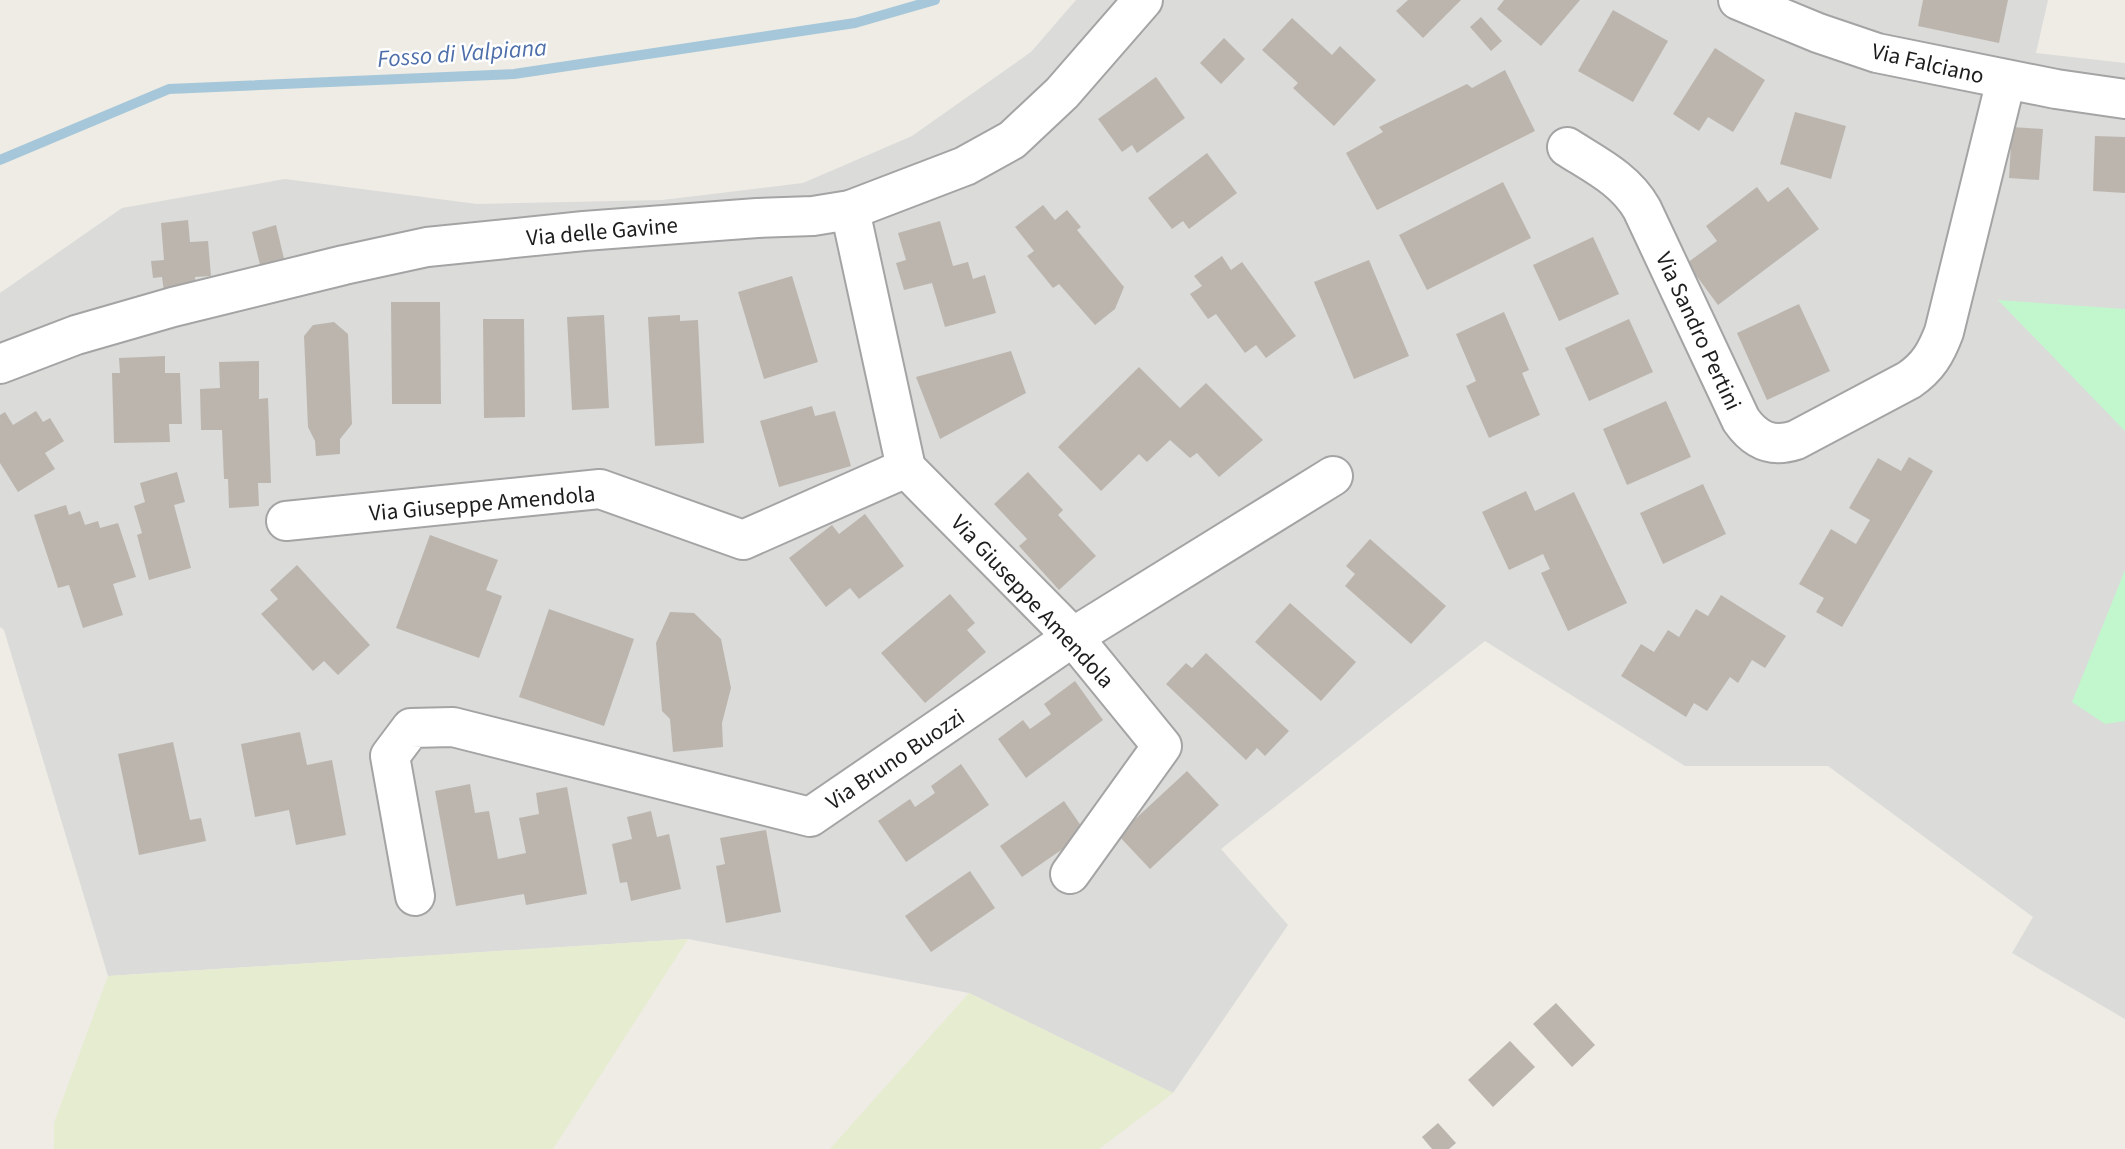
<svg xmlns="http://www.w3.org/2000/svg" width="2125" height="1149" viewBox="0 0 2125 1149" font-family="'Source Sans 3',sans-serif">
	<rect width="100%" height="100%" fill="#eeece4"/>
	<polygon fill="#dbdbda" points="1076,0 2048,0 2036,53 2125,63 2125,1019 2012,953 2033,917 1828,766 1685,766 1485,641 1221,849 1288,925 1173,1093 969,993 688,939 108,976 4,630 0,627 0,293 122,208 285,179 477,204 662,200 803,183 912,136 1031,52"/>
	<g fill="#e6eccf">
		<polygon points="688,939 553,1149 54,1149 54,1123 108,976"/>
		<polygon points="969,993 1173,1093 1099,1149 830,1149"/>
	</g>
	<g fill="#c2f7cd">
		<polygon points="1998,300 2125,309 2125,431"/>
		<polygon points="2125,570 2125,721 2105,724 2072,702"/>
	</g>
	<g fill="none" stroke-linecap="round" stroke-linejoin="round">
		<polyline stroke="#a6c7da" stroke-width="10" points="0,160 169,89 514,74 855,23 935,0"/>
	</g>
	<g fill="#bbb5ad">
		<polygon points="1408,0 1461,0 1423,38 1396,11"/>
		<polygon points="1504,0 1580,0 1541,46 1497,9"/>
		<polygon points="1923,0 2008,0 1999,43 1918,26"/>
		<polygon points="1613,10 1668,41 1633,102 1578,71"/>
		<polygon points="1481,17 1502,41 1491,51 1470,27"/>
		<polygon points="1292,18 1332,55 1340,46 1376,80 1334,126 1293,88 1298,83 1262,50"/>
		<polygon points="1224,38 1245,59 1221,84 1200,63"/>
		<polygon points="1715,48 1765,80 1733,132 1708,117 1699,131 1673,114"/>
		<polygon points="1505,70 1535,131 1377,210 1346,153 1383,132 1379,127 1467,84 1472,88"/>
		<polygon points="1156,77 1185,118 1137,153 1132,145 1122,152 1098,119"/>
		<polygon points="1795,112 1846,126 1831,179 1780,164"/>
		<polygon points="2012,127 2043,129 2039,180 2009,178"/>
		<polygon points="2095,136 2125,137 2125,193 2093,191"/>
		<polygon points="1207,153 1237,193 1189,229 1183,221 1172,229 1148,198"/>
		<polygon points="1503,182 1531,238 1427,290 1399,235"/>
		<polygon points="1757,187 1768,202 1788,187 1819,229 1718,305 1687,263 1717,241 1706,226"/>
		<polygon points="1043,205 1055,220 1067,210 1081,227 1077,230 1124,287 1115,309 1095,325 1059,284 1053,288 1027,256 1034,251 1015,227"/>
		<polygon points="188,220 190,242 208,241 211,276 195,277 197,296 165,299 162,277 153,278 151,261 164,260 161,223"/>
		<polygon points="940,221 953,266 968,262 973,279 985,275 996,313 945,327 932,283 904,290 896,263 906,260 898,233"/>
		<polygon points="276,225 285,263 261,269 252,232"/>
		<polygon points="1593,237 1619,294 1559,321 1533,265"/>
		<polygon points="1222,256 1231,270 1242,262 1296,336 1266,358 1256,345 1245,353 1216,314 1208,319 1190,294 1202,286 1194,276"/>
		<polygon points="1369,260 1409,356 1354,379 1314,282"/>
		<polygon points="792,276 818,362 764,379 738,292"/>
		<polygon points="391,302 440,302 441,404 392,404"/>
		<polygon points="1799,304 1830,371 1767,400 1737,333"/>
		<polygon points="1504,312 1529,370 1522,373 1540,415 1489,438 1466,386 1476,381 1456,334"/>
		<polygon points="604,315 609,408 572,410 567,317"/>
		<polygon points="680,315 680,321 698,320 704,443 655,446 648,317"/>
		<polygon points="483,319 524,319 525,417 484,418"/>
		<polygon points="1629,319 1653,372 1589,401 1565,348"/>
		<polygon points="334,322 348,334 352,424 340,439 340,454 316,456 315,441 308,427 304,336 313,325"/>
		<polygon points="1011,351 1026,393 940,439 916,377"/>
		<polygon points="165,356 165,373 180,373 182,424 169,424 170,442 114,443 112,373 120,373 119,358"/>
		<polygon points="259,361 259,399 268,398 271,483 258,483 259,506 229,508 228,479 224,479 222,430 201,430 200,389 220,388 219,362"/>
		<polygon points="1139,367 1180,408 1206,383 1263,440 1219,477 1197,453 1190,458 1170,440 1147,462 1139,454 1101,491 1058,447"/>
		<polygon points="1666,401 1691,457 1627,485 1603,429"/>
		<polygon points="812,406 815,416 835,411 851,466 779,487 760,421"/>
		<polygon points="36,411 43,422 50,418 64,441 45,453 55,469 18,492 0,463 0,415 5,412 13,425"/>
		<polygon points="1909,457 1933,471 1842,627 1816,612 1824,598 1799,584 1831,529 1856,544 1870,520 1849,508 1878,458 1901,471"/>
		<polygon points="177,472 185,502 174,505 191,568 149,580 137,535 142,533 134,506 145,502 140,483"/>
		<polygon points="1028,472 1063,510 1058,515 1096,556 1059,590 1019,546 1027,539 994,504"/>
		<polygon points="1703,484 1726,534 1663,564 1640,513"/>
		<polygon points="1526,491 1535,511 1574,492 1627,603 1568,631 1541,573 1550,569 1543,554 1509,570 1482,512"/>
		<polygon points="66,505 69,515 80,511 85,525 98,521 100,528 118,523 136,577 113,584 123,615 83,628 69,585 58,588 34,515"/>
		<polygon points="865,514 904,566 859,599 850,588 826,607 789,558 832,525 839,534"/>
		<polygon points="430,535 498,560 486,590 502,596 479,658 396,628"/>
		<polygon points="1370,539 1446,606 1411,644 1345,586 1355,574 1346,566"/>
		<polygon points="297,565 370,645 338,675 324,661 313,671 261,614 278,599 270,590"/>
		<polygon points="950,594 975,623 967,630 986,652 925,703 881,653"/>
		<polygon points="1721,595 1786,636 1765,668 1752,660 1738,683 1730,677 1707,711 1694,703 1686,717 1621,676 1641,644 1654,652 1668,630 1679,637 1696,609 1708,616"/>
		<polygon points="1290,603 1356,662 1321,701 1255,642"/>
		<polygon points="549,609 634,639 604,726 519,697"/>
		<polygon points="670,612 694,613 721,639 731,688 722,723 723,747 673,752 670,719 662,711 656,643"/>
		<polygon points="1206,653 1289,731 1265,756 1257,748 1246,760 1166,684 1186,663 1192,668"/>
		<polygon points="1075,681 1103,720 1026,778 998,739 1023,720 1030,729 1051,714 1044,704"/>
		<polygon points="300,732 307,765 332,760 346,835 296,845 289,810 255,817 241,744"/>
		<polygon points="173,742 190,820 201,818 206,841 139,855 118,754"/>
		<polygon points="961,764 989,805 906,862 878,821 910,799 915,807 935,793 931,786"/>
		<polygon points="1187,771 1219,805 1150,869 1118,835"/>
		<polygon points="470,784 475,813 489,811 498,859 526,853 519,818 539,814 536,793 567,787 587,894 526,905 524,894 456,906 435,791"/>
		<polygon points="1064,801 1086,833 1022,877 1000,846"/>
		<polygon points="651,811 657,837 669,834 681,889 631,901 627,882 620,883 612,844 632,839 627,817"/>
		<polygon points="766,830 781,912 726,923 716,866 725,864 720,838"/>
		<polygon points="970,871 995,908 931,952 905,916"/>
		<polygon points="1556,1003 1595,1045 1572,1067 1533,1024"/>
		<polygon points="1510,1041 1535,1067 1493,1107 1468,1080"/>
		<polygon points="1438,1123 1456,1143 1449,1149 1432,1149 1422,1137"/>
	</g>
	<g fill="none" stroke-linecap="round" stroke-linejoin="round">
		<defs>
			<g id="street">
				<polyline points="1738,0 1818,33 1877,53 2056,89 2125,99"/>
				<path d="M1567 147C1595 165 1625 179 1642 209L1741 420C1755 440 1772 448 1796 440L1909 380C1928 367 1936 353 1944 332L2006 80"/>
				<polyline points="850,210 906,468 1073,637 1162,746 1070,874"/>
				<polyline points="0,364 76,335 173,307 344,265 427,247 584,231 757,218 813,216 850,210 965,166 1012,140 1062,93 1143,0"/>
				<polyline points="286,521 600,489 743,540 906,468"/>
				<polyline points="415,896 390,756 411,728 453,727 810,817 1073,637 1333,476"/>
			</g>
		</defs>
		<use href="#street" stroke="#a4a4a4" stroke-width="42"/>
		<use href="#street" stroke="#fff" stroke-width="38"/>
	</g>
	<g text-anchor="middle" stroke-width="5" stroke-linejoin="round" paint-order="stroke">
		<g font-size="23" fill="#1d1d1d" stroke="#fff">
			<text transform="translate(1928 63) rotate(13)" y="8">Via Falciano</text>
			<text transform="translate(602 231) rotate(-5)" y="8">Via delle Gavine</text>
			<text transform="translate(1699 331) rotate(65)" y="8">Via Sandro Pertini</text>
			<text transform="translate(482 503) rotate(-5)" y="8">Via Giuseppe Amendola</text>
			<text transform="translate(1033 601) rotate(47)" y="8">Via Giuseppe Amendola</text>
			<text transform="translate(895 759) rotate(-34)" y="8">Via Bruno Buozzi</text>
		</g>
		<g font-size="24" font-style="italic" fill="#4e6fa9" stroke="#fff">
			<text transform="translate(462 53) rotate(-4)" y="8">Fosso di Valpiana</text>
		</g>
	</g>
</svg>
